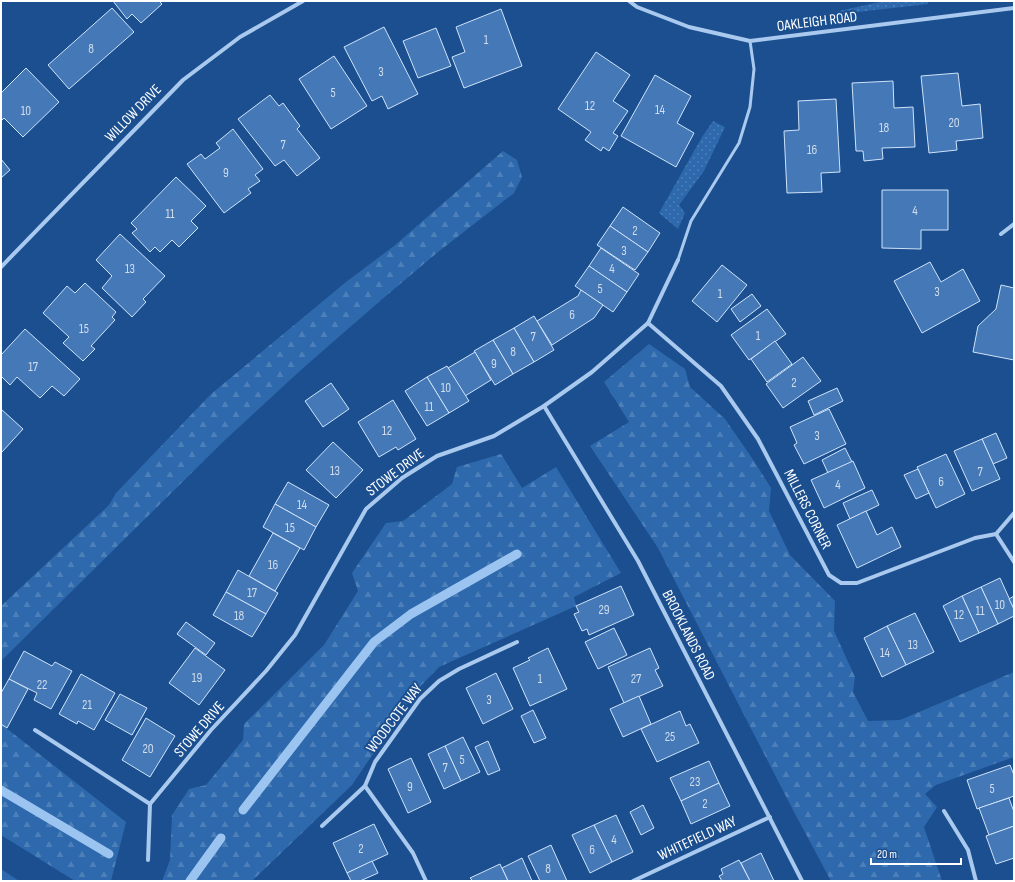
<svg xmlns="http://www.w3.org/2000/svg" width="1015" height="882" viewBox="0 0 1015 882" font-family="'Sofia Sans Condensed',sans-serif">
	<defs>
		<pattern id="grass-dots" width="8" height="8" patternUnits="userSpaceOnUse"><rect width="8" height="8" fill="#2e69ad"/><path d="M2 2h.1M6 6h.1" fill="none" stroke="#4d80b9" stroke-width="1.8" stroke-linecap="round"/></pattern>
		<pattern id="forest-firs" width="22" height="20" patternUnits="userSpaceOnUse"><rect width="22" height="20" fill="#2e69ad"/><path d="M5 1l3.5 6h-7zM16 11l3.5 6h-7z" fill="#4d80b9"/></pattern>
	</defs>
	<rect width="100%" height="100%" fill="#1b4f8f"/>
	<g fill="url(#grass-dots)">
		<polygon points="884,1 928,1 928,4 840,14 839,11"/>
		<polygon points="713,121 725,127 704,171 679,205 685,213 678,229 659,213 702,137"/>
	</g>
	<g fill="url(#forest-firs)">
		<polygon points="503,151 517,160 522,177 514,193 438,252 380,301 302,369 225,440 1,661 1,606 109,505 116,493 211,394 346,282 394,246"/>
		<polygon points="649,344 685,369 690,387 725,419 754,461 771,488 769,511 790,555 835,601 834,631 855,677 853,692 868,721 900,720 1014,672 1014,757 936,785 925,794 937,807 924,827 942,881 831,881 793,810 658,548 590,446 629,422 604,382"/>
		<polygon points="501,454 522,488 556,467 621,573 574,597 576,606 439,667 414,693 352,785 252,881 162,881 170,860 172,815 189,789 206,785 243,740 244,724 324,645 358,591 352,573 386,523 403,521 452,484 457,467"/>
		<polygon points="1,724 126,822 111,881 75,881 1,835"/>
		<polygon points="1,869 19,881 1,881"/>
	</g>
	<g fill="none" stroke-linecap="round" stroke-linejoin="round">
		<g stroke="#9cc4f0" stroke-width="9">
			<polyline points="1,790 109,854"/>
			<polyline points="243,810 374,642 411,614 517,554"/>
			<polyline points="190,881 221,838"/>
		</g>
	</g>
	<g fill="#4478b7" stroke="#cfe3fa">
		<polygon points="113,1 159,1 162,4 141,23 132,14 127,19"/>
		<polygon points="112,8 134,32 69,89 48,65"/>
		<polygon points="501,9 522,66 464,88 452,57 465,52 456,27"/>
		<polygon points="384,27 418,94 388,109 382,96 372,101 344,47"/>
		<polygon points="436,28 451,66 418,78 403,41"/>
		<polygon points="596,52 630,75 613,101 628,111 613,133 618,136 609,151 603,147 601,151 585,140 591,132 558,109"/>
		<polygon points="334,56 367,106 331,129 299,79"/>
		<polygon points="26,68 59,102 23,137 4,118 1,121 1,93"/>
		<polygon points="958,73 962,106 980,104 983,138 956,141 957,150 929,153 921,76"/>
		<polygon points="655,75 691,96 677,123 694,133 676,167 621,136"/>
		<polygon points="893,81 894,108 913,107 915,147 882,148 883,159 864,161 863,151 856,151 852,83"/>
		<polygon points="270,95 279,106 283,103 300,126 297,129 320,158 297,176 284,160 275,166 238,119"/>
		<polygon points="836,99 840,172 821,173 822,192 787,193 784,131 799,130 798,101"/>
		<polygon points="233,129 263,169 255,175 260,181 248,189 251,193 224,213 187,164 201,154 205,159 220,148 216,143"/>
		<polygon points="1,159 10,170 1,178"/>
		<polygon points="176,177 206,206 191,221 198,228 179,247 172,240 160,252 155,247 150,252 132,233 137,229 131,223"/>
		<polygon points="882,190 948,190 948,230 921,230 921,249 882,248"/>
		<polygon points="623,207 660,233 648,252 610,226"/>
		<polygon points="610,226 648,252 635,270 597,245"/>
		<polygon points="120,234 165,276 143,299 146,302 132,317 102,288 112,276 96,260"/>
		<polygon points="601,248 639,274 627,292 589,266"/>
		<polygon points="930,262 941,282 963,269 980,301 922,333 894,281"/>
		<polygon points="722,265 747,285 717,322 692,301"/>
		<polygon points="589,266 627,292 613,312 575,286"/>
		<polygon points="85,283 116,312 112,317 115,320 91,346 95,349 83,361 63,343 69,337 43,313 67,286 75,293"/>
		<polygon points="1001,285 1014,288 1014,360 973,352 978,326 996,309"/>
		<polygon points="581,290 603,305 594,318 552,345 537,321 578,296"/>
		<polygon points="752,294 761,306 740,322 731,309"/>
		<polygon points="767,309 786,334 749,360 731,335"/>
		<polygon points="534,316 554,350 534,362 514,328"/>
		<polygon points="514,328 534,362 513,374 493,340"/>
		<polygon points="25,329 80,379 64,396 52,386 40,398 17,377 10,385 1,376 1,355"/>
		<polygon points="493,340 513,374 495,385 474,351"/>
		<polygon points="775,341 792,364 767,382 751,359"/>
		<polygon points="475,352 491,380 465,396 448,368"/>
		<polygon points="803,357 821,381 783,408 766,384"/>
		<polygon points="447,366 469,401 449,413 427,377"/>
		<polygon points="427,377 449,413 427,426 405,391"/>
		<polygon points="331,383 349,409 323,427 305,401"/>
		<polygon points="837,388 843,401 814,415 808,401"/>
		<polygon points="393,400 416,439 398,450 396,447 379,457 358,422"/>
		<polygon points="1,409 23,429 2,452 1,451"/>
		<polygon points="829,409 846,444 804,464 794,445 797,443 790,427"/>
		<polygon points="996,433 1007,458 993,464 982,439"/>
		<polygon points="982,439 1000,479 972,491 954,451"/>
		<polygon points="333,442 363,470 336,498 306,470"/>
		<polygon points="845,448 852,462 828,473 822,460"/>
		<polygon points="946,454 965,494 936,508 917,467"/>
		<polygon points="853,461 865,488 824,508 811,480"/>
		<polygon points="918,469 929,493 916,499 904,475"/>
		<polygon points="288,482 329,505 316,527 275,504"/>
		<polygon points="872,490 879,505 850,519 843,503"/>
		<polygon points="275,504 316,527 304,550 263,527"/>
		<polygon points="866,511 877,535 892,527 901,547 857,568 837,525"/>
		<polygon points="273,533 300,548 275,591 249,576"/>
		<polygon points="238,570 278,593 266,614 226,592"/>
		<polygon points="1000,578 1014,609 1014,616 998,624 981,587"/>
		<polygon points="621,586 634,615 589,635 587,629 582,631 574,614 579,612 576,606"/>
		<polygon points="981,587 998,624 979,633 962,596"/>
		<polygon points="226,592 266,614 252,637 213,615"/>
		<polygon points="962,596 979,633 960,642 943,606"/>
		<polygon points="1014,596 1014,609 1009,599"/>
		<polygon points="915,613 934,652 906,665 887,626"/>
		<polygon points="186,622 215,643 206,655 177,634"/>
		<polygon points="887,626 906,665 882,677 864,638"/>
		<polygon points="614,628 627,655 598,669 585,642"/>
		<polygon points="195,648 225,670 199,705 169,683"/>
		<polygon points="548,648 567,689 530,706 513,668 530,660 528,658"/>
		<polygon points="650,648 659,668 655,670 663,686 624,703 608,667"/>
		<polygon points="24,651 52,666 55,662 72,671 51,709 34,700 37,693 9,679"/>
		<polygon points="496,673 513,709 483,724 466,688"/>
		<polygon points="81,674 115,693 94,730 78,721 77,724 59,714"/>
		<polygon points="9,679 28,689 7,728 1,724 1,693"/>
		<polygon points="120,694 147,708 132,735 105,720"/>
		<polygon points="639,696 651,724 623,737 610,709"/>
		<polygon points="533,710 546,738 534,743 521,716"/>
		<polygon points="680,711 686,726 690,724 699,743 657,762 641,729"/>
		<polygon points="146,718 175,736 150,777 122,760"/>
		<polygon points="463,737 480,772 461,781 445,746"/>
		<polygon points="488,741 500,770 488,775 475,747"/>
		<polygon points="445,746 461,781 444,789 428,754"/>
		<polygon points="411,758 431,802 408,813 388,769"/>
		<polygon points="709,761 719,783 681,801 670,778"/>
		<polygon points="1010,765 1014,775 1014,796 977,809 967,780"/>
		<polygon points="719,783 730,806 691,824 681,801"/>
		<polygon points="1009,798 1014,812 1014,826 989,835 979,808"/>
		<polygon points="643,805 654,828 641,835 630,812"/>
		<polygon points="616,815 633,852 612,862 594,825"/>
		<polygon points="374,824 388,854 347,873 333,843"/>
		<polygon points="594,825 612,862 590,873 572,835"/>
		<polygon points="1014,826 1014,858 996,864 986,836"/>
		<polygon points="551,845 567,881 540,881 528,856"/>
		<polygon points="761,853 774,881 750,881 741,863"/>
		<polygon points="522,858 532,881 508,881 502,868"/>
		<polygon points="739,860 750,881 722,881 719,876 723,874 721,869"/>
		<polygon points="372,861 378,873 360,881 351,881 347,873"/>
		<polygon points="500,864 508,881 470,881 472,880 470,878"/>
	</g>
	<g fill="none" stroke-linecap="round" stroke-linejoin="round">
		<polyline stroke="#a9c9ee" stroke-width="3" points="678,260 691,221 739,143 750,107 754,69 750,41"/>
		<g stroke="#a9c9ee" stroke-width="4">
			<polyline points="629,1 637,7 689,27 750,41 1014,8"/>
			<polyline points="1001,234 1014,224"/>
			<polyline points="1,267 183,80 240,37 303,1"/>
			<polyline points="648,323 721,386 758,439 829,575 841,583 857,583 975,538 996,534 1014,513"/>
			<polyline points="544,406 638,561 802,881"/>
			<polyline points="996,534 1014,562"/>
			<polyline points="35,730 150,804"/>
			<polyline points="365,786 413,853 426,881"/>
			<polyline points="944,811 968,850 976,881"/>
			<polyline points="322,826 365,786 375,762 420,699 439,681 459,669 517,642"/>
			<polyline points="148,860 150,804 211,730 266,671 295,635 366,509 402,478 437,456 494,436 544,406 592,372 648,323 678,260"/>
			<polyline points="633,881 770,817"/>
		</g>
	</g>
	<g text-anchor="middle" stroke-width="4" stroke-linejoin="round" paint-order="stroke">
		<g font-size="13" fill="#d0dded">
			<text x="486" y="44">1</text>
			<text x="91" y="53">8</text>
			<text x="381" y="76">3</text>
			<text x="333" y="97">5</text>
			<text x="590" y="110">12</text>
			<text x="660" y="114">14</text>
			<text x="26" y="115">10</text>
			<text x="954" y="127">20</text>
			<text x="884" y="132">18</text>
			<text x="283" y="149">7</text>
			<text x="812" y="154">16</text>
			<text x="226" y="177">9</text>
			<text x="915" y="215">4</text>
			<text x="170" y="218">11</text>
			<text x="635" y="235">2</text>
			<text x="624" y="255">3</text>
			<text x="130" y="273">13</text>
			<text x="612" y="273">4</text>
			<text x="600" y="293">5</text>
			<text x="937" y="296">3</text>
			<text x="720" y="298">1</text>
			<text x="572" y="319">6</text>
			<text x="84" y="333">15</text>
			<text x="758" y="340">1</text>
			<text x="533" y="341">7</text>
			<text x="513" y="356">8</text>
			<text x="494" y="368">9</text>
			<text x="33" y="371">17</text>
			<text x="794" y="387">2</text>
			<text x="446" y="392">10</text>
			<text x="429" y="411">11</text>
			<text x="387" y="435">12</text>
			<text x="817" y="440">3</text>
			<text x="335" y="475">13</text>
			<text x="980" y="476">7</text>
			<text x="941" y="486">6</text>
			<text x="838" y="489">4</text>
			<text x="302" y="509">14</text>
			<text x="290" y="532">15</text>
			<text x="273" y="569">16</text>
			<text x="252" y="597">17</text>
			<text x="1000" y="609">10</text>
			<text x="604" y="614">29</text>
			<text x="980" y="615">11</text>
			<text x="959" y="619">12</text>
			<text x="239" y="620">18</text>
			<text x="913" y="649">13</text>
			<text x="885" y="657">14</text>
			<text x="197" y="682">19</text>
			<text x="540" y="683">1</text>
			<text x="636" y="683">27</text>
			<text x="42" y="689">22</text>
			<text x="489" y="704">3</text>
			<text x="87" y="709">21</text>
			<text x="670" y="741">25</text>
			<text x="148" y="753">20</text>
			<text x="462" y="764">5</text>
			<text x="445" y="772">7</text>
			<text x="695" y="786">23</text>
			<text x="410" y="791">9</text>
			<text x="992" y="793">5</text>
			<text x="705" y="808">2</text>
			<text x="614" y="844">4</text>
			<text x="361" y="853">2</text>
			<text x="592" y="854">6</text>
			<text x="548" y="873">8</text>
		</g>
		<g font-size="15" fill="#fff" stroke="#1b4f8f">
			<text transform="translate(817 21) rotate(-7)" y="5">OAKLEIGH ROAD</text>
			<text transform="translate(133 113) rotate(-46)" y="5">WILLOW DRIVE</text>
			<text transform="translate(395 472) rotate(-37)" y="5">STOWE DRIVE</text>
			<text transform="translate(808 509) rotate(63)" y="5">MILLERS CORNER</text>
			<text transform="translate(689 635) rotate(63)" y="5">BROOKLANDS ROAD</text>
			<text transform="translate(394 718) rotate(-53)" y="5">WOODCOTE WAY</text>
			<text transform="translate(199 729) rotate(-49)" y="5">STOWE DRIVE</text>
			<text transform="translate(697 838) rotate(-25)" y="5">WHITEFIELD WAY</text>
		</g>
	</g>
	<rect width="1015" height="882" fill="none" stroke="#ffffff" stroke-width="4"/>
	<path d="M871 858v6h90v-6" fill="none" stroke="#ffffff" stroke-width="2"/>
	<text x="877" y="858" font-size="12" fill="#ffffff" stroke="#1b4f8f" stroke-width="3" paint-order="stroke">20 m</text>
</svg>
